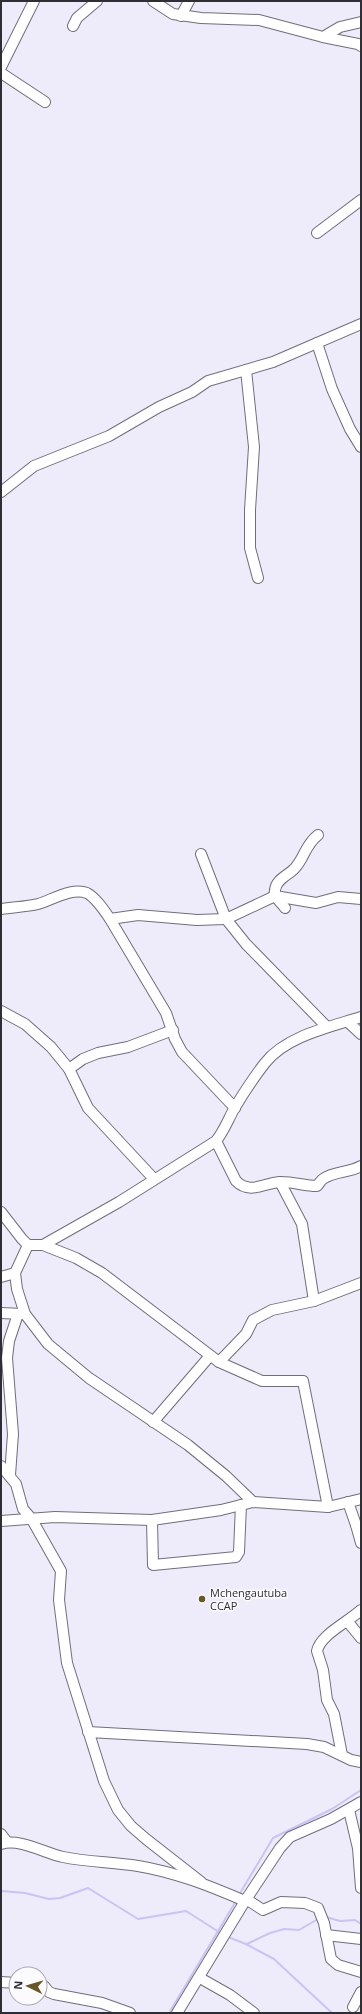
<svg xmlns="http://www.w3.org/2000/svg" width="362" height="2014" viewBox="0 0 362 2014" font-family="'Open Sans',sans-serif">
	<rect width="100%" height="100%" fill="#eeecfb"/>
	<g fill="none" stroke-linecap="round" stroke-linejoin="round">
		<g stroke="#cbc2f5" stroke-width="2">
			<polyline points="1,1891 25,1893 49,1899 60,1898 88,1888 138,1919 186,1911 222,1934"/>
			<polyline points="239,1895 273,1838 332,1809 361,1790"/>
			<polyline points="326,1917 340,1921 355,1920 361,1924"/>
			<polyline points="228,1937 246,1944 274,1959 332,2013"/>
			<polyline points="247,1944 270,1933 284,1929 299,1930 318,1919"/>
			<polyline points="169,2013 236,1901"/>
		</g>
		<defs>
			<g id="minor">
				<polyline points="153,1 173,14 201,18 259,20 323,37 340,27 361,22"/>
				<polyline points="181,16 189,1"/>
				<polyline points="73,26 77,18 97,1"/>
				<polyline points="323,37 358,44 361,46"/>
				<polyline points="1,67 34,1"/>
				<polyline points="1,73 45,102"/>
				<polyline points="317,233 361,200"/>
				<polyline points="317,343 332,389 350,429 361,447"/>
				<polyline points="246,370 254,447 250,510 250,548 258,578"/>
				<polyline points="1,492 34,466 109,436 159,407 192,392 208,381 273,362 361,324"/>
				<polyline points="201,854 226,919 246,944 327,1027"/>
				<path d="M285 908C282 903 273 897 275 890 276 879 289 875 295 868 305 857 305 845 318 835"/>
				<path d="M1 909C13 907 26 907 38 904 52 900 72 887 87 893 96 898 104 910 110 919L166 1013 175 1039 182 1052 235 1108"/>
				<polyline points="110,919 138,915 197,920 226,919 275,896 316,903 338,897 361,899"/>
				<polyline points="1,1011 25,1024 51,1047 69,1069 88,1108 154,1179"/>
				<polyline points="348,1022 361,1034"/>
				<polyline points="69,1069 83,1059 98,1053 128,1047 173,1030"/>
				<path d="M216 1141 236 1181C251 1196 267 1181 282 1182 294 1182 305 1186 317 1186 319 1184 321 1180 323 1179 334 1171 349 1173 361 1166"/>
				<polyline points="280,1182 302,1224 314,1301"/>
				<path d="M1 1212 22 1239 28 1245H43L119 1202 216 1141C224 1131 228 1120 234 1109 243 1094 254 1077 265 1063 286 1036 330 1027 361 1017"/>
				<polyline points="28,1245 15,1273 17,1289 25,1314 48,1344 89,1378 188,1445 226,1476 253,1502"/>
				<polyline points="43,1245 76,1258 102,1273 219,1362 262,1381 303,1381 328,1507"/>
				<polyline points="1,1277 15,1273"/>
				<polyline points="1,1313 23,1314"/>
				<polyline points="219,1362 246,1334 253,1320 272,1310 314,1301 361,1283"/>
				<polyline points="153,1422 209,1357"/>
				<polyline points="1,1466 16,1484 23,1509 31,1518 61,1571 59,1600 67,1663 104,1781 118,1810 131,1826 146,1839 201,1882"/>
				<polyline points="10,1475 13,1434 7,1358 9,1341 18,1314"/>
				<polyline points="348,1502 356,1525 361,1529"/>
				<polyline points="152,1520 153,1565 236,1557 239,1552 241,1505"/>
				<polyline points="1,1521 55,1517 152,1520 221,1510 253,1502 328,1507 361,1499"/>
				<polyline points="356,1525 361,1543"/>
				<polyline points="348,1622 361,1638"/>
				<polyline points="88,1732 307,1744 324,1747 351,1760 361,1762"/>
				<path d="M342 1755 334 1714 327 1700 323 1670 317 1651C320 1635 348 1622 361 1610"/>
				<polyline points="349,1810 358,1848 361,1888"/>
				<polyline points="1,1834 7,1842"/>
				<path d="M1 1844C20 1838 44 1853 63 1857 87 1862 113 1862 138 1866 175 1872 210 1886 245 1901"/>
				<polyline points="246,1899 263,1910 281,1902 305,1903 318,1908 324,1923 331,1959 338,1965 361,1972"/>
				<polyline points="326,1935 361,1939"/>
				<polyline points="200,1978 230,1995 254,2013"/>
				<polyline points="1,1982 16,1983"/>
				<polyline points="40,1986 44,1986 49,1992 54,1994 102,2003 130,2013"/>
				<polyline points="353,2007 361,1992"/>
				<polyline points="177,2013 245,1901 280,1848 290,1837 331,1819 361,1802"/>
			</g>
		</defs>
		<use href="#minor" stroke="#706e7b" stroke-width="12"/>
		<use href="#minor" stroke="#fff" stroke-width="10"/>
	</g>
	<circle fill="#675725" stroke="#fbfbfe" stroke-width="1.5" cx="202" cy="1599" r="4"/>
	<g text-anchor="middle" stroke-width="3" stroke-linejoin="round" paint-order="stroke">
		<g font-size="11" fill="#2f2e34" stroke="#fbfbfe" text-anchor="start">
			<text x="210" y="1597">Mchengautuba<tspan x="210" dy="13">CCAP</tspan></text>
		</g>
	</g>
	<rect width="362" height="2014" fill="none" stroke="#2f2e34" stroke-width="4"/>
	<g transform="translate(28 1986) rotate(275)"><circle r="19" fill="#fbfbfe" stroke="#a9a9ad"/>
	<path d="M0-3L7 15L0 10L-7 15Z" fill="#675725"/>
	<text y="-6" font-size="11" font-weight="bold" text-anchor="middle" fill="#2f2e34">N</text>
	</g>
</svg>
